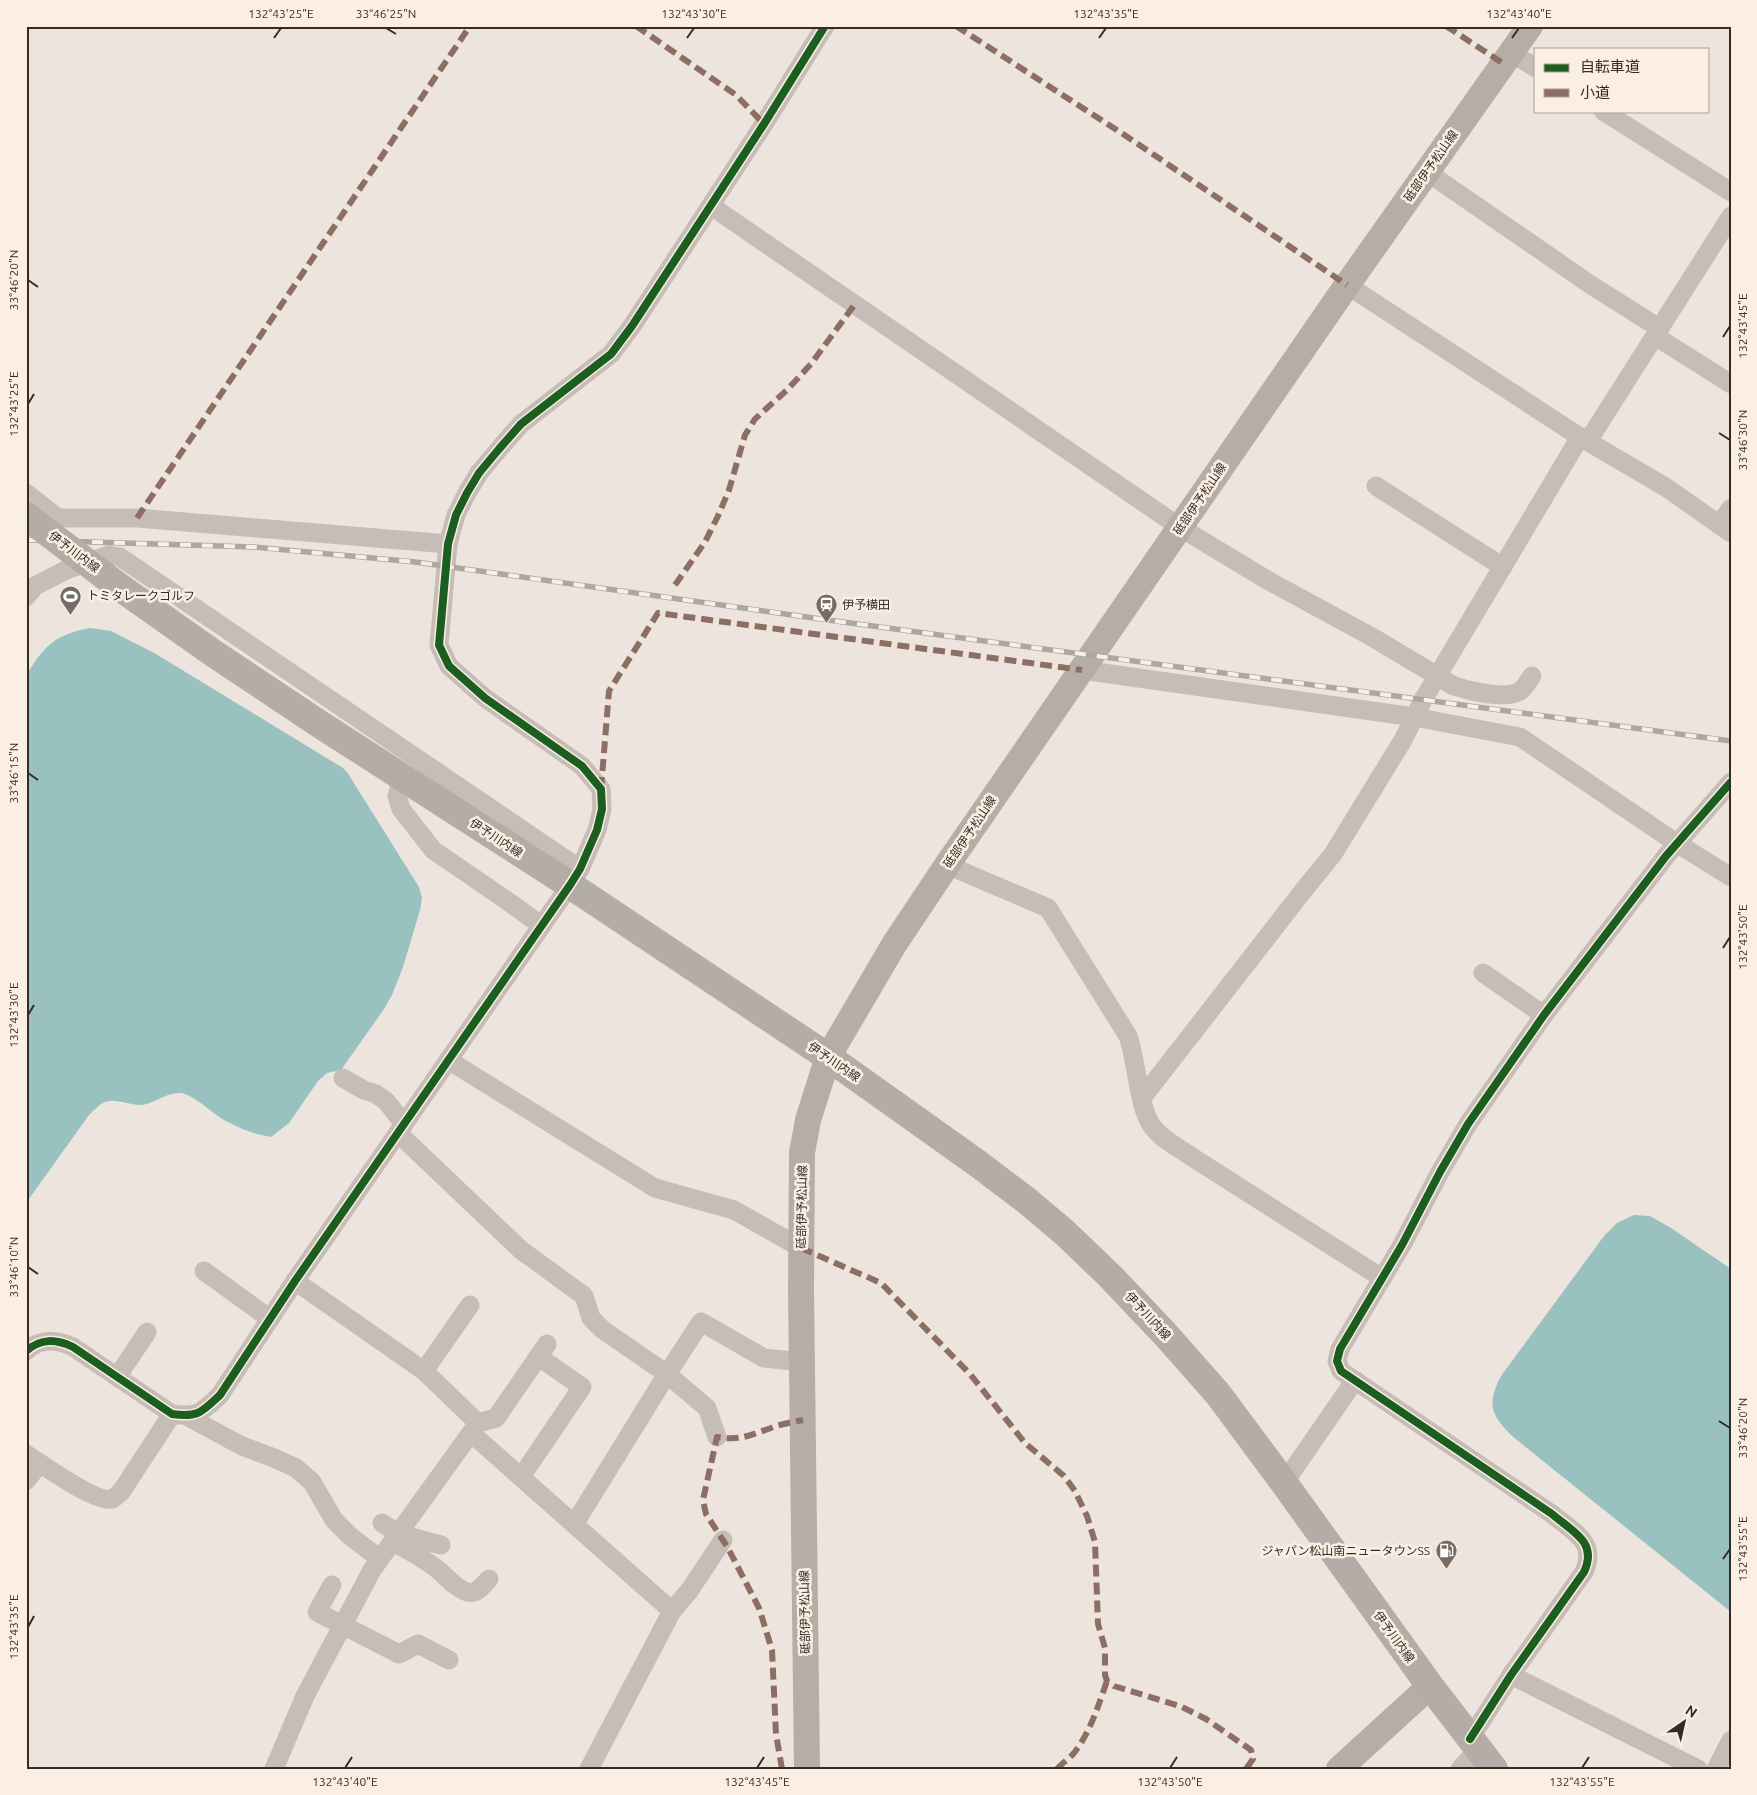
<svg xmlns="http://www.w3.org/2000/svg" width="1757" height="1795" viewBox="0 0 1757 1795" font-family="Ubuntu,'Noto Sans JP',sans-serif">
	<rect width="100%" height="100%" fill="#ede5dd"/>
	<g fill="#98c1bf">
		<path d="M90 628 111 631 156 654 343 768 347 772 419 887 422 898 420 910 403 967 392 995 384 1009 341 1070 327 1073 318 1081 289 1123 271 1137C253 1134 241 1129 224 1120 213 1114 191 1092 179 1093 166 1093 155 1103 142 1105 129 1106 112 1096 101 1104 97 1107 93 1111 89 1115L26 1203V676C44 646 54 635 90 628Z"/>
		<path d="M1634 1215 1650 1216 1671 1228 1731 1269V1612L1512 1436C1490 1415 1487 1403 1501 1376L1604 1236 1617 1223Z"/>
	</g>
	<g fill="none" stroke-linecap="round" stroke-linejoin="round">
		<g stroke="#c6bdb7" stroke-width="19">
			<polyline points="1511,53 1536,68"/>
			<polyline points="1603,111 1731,192"/>
			<polyline points="1427,172 1591,285 1659,328"/>
			<path d="M711 206 1181 528 1269 581 1372 637 1454 686C1469 691 1506 700 1520 691 1525 688 1529 680 1532 676"/>
			<polyline points="1347,285 1580,437 1667,488 1731,533"/>
			<polyline points="1655,336 1731,384"/>
			<polyline points="1588,441 1731,216"/>
			<polyline points="1376,486 1503,567"/>
			<polyline points="26,493 58,518 137,518 448,544"/>
			<polyline points="1719,525 1731,508"/>
			<polyline points="26,597 35,586 66,570 109,555 120,557 580,869"/>
			<polyline points="1082,670 1414,717 1520,737 1678,844 1731,877"/>
			<polyline points="402,778 397,796 401,809 433,850 509,902 542,926"/>
			<path d="M947 865 1048 908 1128 1036C1137 1061 1138 1107 1152 1126 1161 1139 1179 1148 1192 1157L1382 1278"/>
			<polyline points="1483,973 1544,1015"/>
			<polyline points="448,1060 655,1188 734,1210 801,1248"/>
			<polyline points="343,1078 364,1090 376,1094 386,1101 404,1124"/>
			<polyline points="1142,1098 1303,891 1333,854 1403,740 1423,700 1580,437"/>
			<polyline points="398,1133 521,1250 584,1296 591,1318 603,1330 667,1374 707,1408 717,1437"/>
			<polyline points="204,1271 270,1319"/>
			<path d="M26 1351C41 1338 56 1339 73 1347L172 1414C198 1418 202 1412 220 1395L295 1281 570 885 580 869 597 830 602 809 601 789 582 766 485 698 449 666 439 645 448 544 456 515 467 493 479 473 499 449 521 424 611 354 632 326 764 124 825 26"/>
			<polyline points="424,1371 470,1305"/>
			<polyline points="117,1377 147,1332"/>
			<polyline points="188,1417 242,1446 274,1458 296,1468 312,1482 334,1520 350,1536 380,1559"/>
			<polyline points="478,1423 496,1418 547,1344"/>
			<polyline points="471,1433 672,1611 589,1769"/>
			<path d="M26 1454C42 1464 95 1503 112 1499 115 1498 118 1494 121 1492L172 1414"/>
			<polyline points="521,1477 582,1387 539,1357"/>
			<polyline points="26,1481 40,1463"/>
			<polyline points="1284,1483 1355,1380"/>
			<polyline points="382,1523 399,1534 441,1545"/>
			<polyline points="575,1523 667,1374 701,1322 764,1358 802,1362"/>
			<path d="M393 1542C406 1549 420 1556 433 1566 444 1573 454 1588 467 1592 477 1595 483 1585 489 1579"/>
			<polyline points="332,1585 317,1612 399,1654 418,1644 449,1660"/>
			<polyline points="672,1611 689,1591 723,1540"/>
			<polyline points="1511,1675 1698,1769"/>
			<path d="M1470 1739 1511 1675 1584 1572C1598 1542 1573 1532 1552 1514L1341 1371 1337 1361 1340 1349 1402 1245 1440 1172 1468 1124 1544 1015 1666 856 1731 782"/>
			<polyline points="274,1769 305,1696 372,1570 478,1423 424,1371 295,1281"/>
			<polyline points="1460,1769 1478,1749"/>
			<polyline points="1716,1769 1731,1740"/>
		</g>
		<g stroke="#b6ada7" stroke-width="26">
			<polyline points="807,1769 801,1289 802,1153 808,1120 828,1057 895,943 947,865 1347,285 1530,26"/>
			<polyline points="1339,1769 1430,1686"/>
		</g>
		<polyline stroke="#b4aca6" stroke-width="28" points="118,586 213,653 321,725 570,885 828,1057 977,1163 1026,1200 1064,1232 1110,1276 1165,1334 1218,1394 1284,1483 1430,1686 1494,1769"/>
		<defs>
			<polyline id="rail" points="26,540 253,547 415,562 828,620 1731,741"/>
		</defs>
		<use href="#rail" stroke="#ada6a1" stroke-width="5.5"/>
		<use href="#rail" stroke="#fbefe4" stroke-width="4" stroke-dasharray="11" stroke-linecap="butt"/>
		<polyline stroke="#b4aca6" stroke-width="28" points="26,516 118,586"/>
		<g stroke="#8d6e63" stroke-width="6" stroke-dasharray="12 6" stroke-linecap="butt">
			<polyline points="636,26 736,95 764,124"/>
			<polyline points="956,26 1126,136 1347,285"/>
			<polyline points="1446,26 1504,64"/>
			<polyline points="137,518 470,26"/>
			<polyline points="675,585 705,542 718,516 729,490 745,435 755,419 787,390 811,364 855,304"/>
			<polyline points="601,789 609,691 658,613 1082,670"/>
			<polyline points="801,1248 881,1283 970,1374 1025,1443 1064,1476 1075,1491 1087,1516 1095,1542 1098,1624 1105,1648 1105,1675 1107,1681 1114,1686 1180,1706 1206,1719 1251,1750 1253,1759 1246,1769"/>
			<path d="M782 1769 776 1734 772 1650 759 1608 728 1548 706 1514 703 1500 717 1437C741 1441 750 1435 771 1428 781 1424 792 1422 803 1420"/>
			<path d="M1057 1769C1062 1763 1069 1759 1074 1753 1091 1731 1098 1706 1107 1681"/>
		</g>
		<defs>
			<g id="cycleway">
				<path d="M26 1351C41 1338 56 1339 73 1347L172 1414C198 1418 202 1412 220 1395L295 1281 570 885 580 869 597 830 602 809 601 789 582 766 485 698 449 666 439 645 448 544 456 515 467 493 479 473 499 449 521 424 611 354 632 326 764 124 825 26"/>
				<path d="M1470 1739 1511 1675 1584 1572C1598 1542 1573 1532 1552 1514L1341 1371 1337 1361 1340 1349 1402 1245 1440 1172 1468 1124 1544 1015 1666 856 1731 782"/>
			</g>
		</defs>
		<use href="#cycleway" stroke="#fbefe4" stroke-width="11"/>
		<use href="#cycleway" stroke="#1b5e20" stroke-width="8"/>
	</g>
	<path fill="none" stroke="#362a25" stroke-width="2" d="M386 28 396 34M274 38 281 28M687 38 694 28M1099 38 1106 28M1512 38 1519 28M28 280 38 287M1723 337 1730 326M28 404 34 394M1719 433 1730 440M28 773 38 780M1723 948 1730 937M28 1015 34 1005M28 1267 38 1274M1719 1421 1730 1428M1723 1559 1730 1549M28 1627 34 1616M345 1768 352 1757M757 1768 764 1757M1170 1768 1177 1757M1582 1768 1589 1757"/>
	<defs>
		<symbol id="stadium-pin" viewBox="-11 -11 22 30"><path d="M0 17L-7.5 6A9.5 9.5 0 1 1 7.5 6Z" fill="#766b65" stroke="#fbefe4"/><path d="M0-5a6.5 5 0 1 0 0 10a6.5 5 0 1 0 0-10ZM-3.5-1.8h7v3.6h-7Z" fill="#fff"/></symbol>
		<symbol id="station-pin" viewBox="-11 -11 22 30"><path d="M0 17L-7.5 6A9.5 9.5 0 1 1 7.5 6Z" fill="#766b65" stroke="#fbefe4"/><path d="M-3-6H3Q5-6 5-4V2Q5 4 3 4L4.5 6H3L1.5 4h-3L-3 6H-4.5L-3 4Q-5 4-5 2V-4Q-5-6-3-6ZM-3.5-4v3h7v-3ZM-3.5 1v1.5H-2V1ZM2 1v1.5H3.5V1Z" fill="#fff"/></symbol>
		<symbol id="fuel-pin" viewBox="-11 -11 22 30"><path d="M0 17L-7.5 6A9.5 9.5 0 1 1 7.5 6Z" fill="#766b65" stroke="#fbefe4"/><path d="M-5.5-6h7V0h2V4h1.3V-2.5L3-4.5l.8-.8L6-3V5H2.5V1h-1V6h-7ZM-4.2-4.7v3.2H.2V-4.7Z" fill="#fff"/></symbol>
	</defs>
	<g fill-rule="evenodd">
		<use href="#stadium-pin" x="58" y="584" width="25" height="34"/>
		<use href="#station-pin" x="814" y="592" width="25" height="34"/>
		<use href="#fuel-pin" x="1434" y="1538" width="25" height="34"/>
	</g>
	<g text-anchor="middle" stroke-width="5" stroke-linejoin="round" paint-order="stroke">
		<g font-size="12" fill="#362a25" stroke="#fbefe4">
			<text transform="translate(1431 166) rotate(-55)" y="4">砥部伊予松山線</text>
			<text transform="translate(1200 499) rotate(-56)" y="4">砥部伊予松山線</text>
			<text transform="translate(74 552) rotate(37)" y="4">伊予川内線</text>
			<text transform="translate(970 832) rotate(-56)" y="4">砥部伊予松山線</text>
			<text transform="translate(496 838) rotate(33)" y="4">伊予川内線</text>
			<text transform="translate(834 1062) rotate(34)" y="4">伊予川内線</text>
			<text transform="translate(802 1207) rotate(-89)" y="4">砥部伊予松山線</text>
			<text transform="translate(1148 1316) rotate(47)" y="4">伊予川内線</text>
			<text transform="translate(805 1612) rotate(-91)" y="4">砥部伊予松山線</text>
			<text transform="translate(1394 1637) rotate(54)" y="4">伊予川内線</text>
		</g>
		<g font-size="12" fill="#362a25" stroke="#fbefe4" text-anchor="start">
			<text x="87" y="600">トミタレークゴルフ</text>
			<text x="842" y="609">伊予横田</text>
			<text x="1430" y="1555" text-anchor="end">ジャパン松山南ニュータウンSS</text>
		</g>
	</g>
	<rect width="1757" height="1795" fill="none" stroke="#fbefe4" stroke-width="55"/>
	<rect x="1534" y="48" width="175" height="65" fill="#fbefe4" stroke="#aca098"/>
	<rect x="1544" y="64" width="25" height="8" fill="#1b5e20" stroke="#aca098"/>
	<text x="1580" y="72" font-size="15" fill="#362a25">自転車道</text>
	<rect x="1544" y="89" width="25" height="8" fill="#8d6e63" stroke="#aca098"/>
	<text x="1580" y="98" font-size="15" fill="#362a25">小道</text>
	<g transform="translate(1684 1722) rotate(34)" stroke="#fbefe4" stroke-width="4" paint-order="stroke">
	<path d="M0-4L9 19L0 12L-9 19Z" fill="#362a25"/>
	<text y="-8" font-size="14" font-weight="bold" text-anchor="middle" fill="#362a25">N</text>
	</g>
	<rect x="28" y="28" width="1702" height="1740" fill="none" stroke="#362a25" stroke-width="2"/>
	<g font-size="12" text-anchor="middle" fill="#362a25">
		<text x="281" y="18">132°43'25"E</text>
		<text x="386" y="18">33°46'25"N</text>
		<text x="694" y="18">132°43'30"E</text>
		<text x="1106" y="18">132°43'35"E</text>
		<text x="1519" y="18">132°43'40"E</text>
		<text transform="translate(14 280) rotate(-90)" y="4">33°46'20"N</text>
		<text transform="translate(1743 326) rotate(-90)" y="4">132°43'45"E</text>
		<text transform="translate(14 404) rotate(-90)" y="4">132°43'25"E</text>
		<text transform="translate(1743 440) rotate(-90)" y="4">33°46'30"N</text>
		<text transform="translate(14 773) rotate(-90)" y="4">33°46'15"N</text>
		<text transform="translate(1743 937) rotate(-90)" y="4">132°43'50"E</text>
		<text transform="translate(14 1015) rotate(-90)" y="4">132°43'30"E</text>
		<text transform="translate(14 1267) rotate(-90)" y="4">33°46'10"N</text>
		<text transform="translate(1743 1428) rotate(-90)" y="4">33°46'20"N</text>
		<text transform="translate(1743 1549) rotate(-90)" y="4">132°43'55"E</text>
		<text transform="translate(14 1627) rotate(-90)" y="4">132°43'35"E</text>
		<text x="345" y="1786">132°43'40"E</text>
		<text x="757" y="1786">132°43'45"E</text>
		<text x="1170" y="1786">132°43'50"E</text>
		<text x="1582" y="1786">132°43'55"E</text>
	</g>
</svg>
